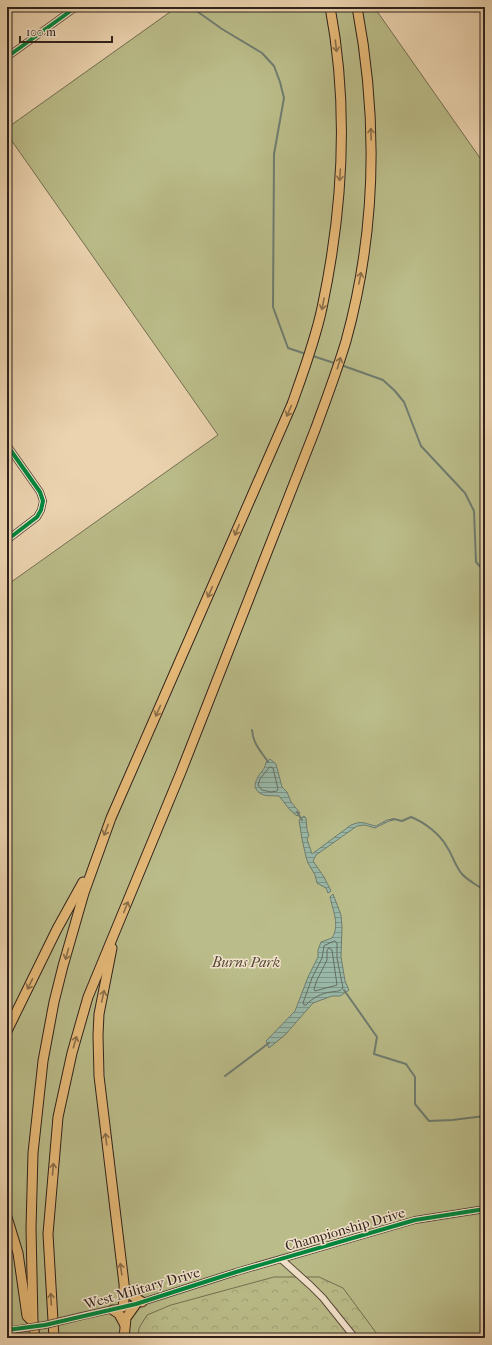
<svg xmlns="http://www.w3.org/2000/svg" width="492" height="1345" viewBox="0 0 492 1345" font-family="'IM FELL French Canon',serif">
	<defs>
		<pattern id="forest-crowns" width="20" height="18" patternUnits="userSpaceOnUse"><rect width="20" height="18" fill="#babc89"/><path d="M2 6a3 3 0 1 1 6 0M12 15a3 3 0 1 1 6 0" fill="none" stroke="#a0a176"/></pattern>
		<pattern id="water-rules" width="6" height="5" patternUnits="userSpaceOnUse"><rect width="6" height="5" fill="#99b8a7"/><path d="M0 2.5h6" fill="none" stroke="#7d9587"/></pattern>
	</defs>
	<rect width="100%" height="100%" fill="#ebd3af"/>
	<filter id="stains"><feTurbulence type="fractalNoise" baseFrequency=".005" numOctaves="4"/><feColorMatrix values="0 0 0 0 .2 0 0 0 0 .09 0 0 0 0 .02 0 0 0 .5 -.17"/></filter>
	<radialGradient id="worn" r=".72"><stop offset=".6" stop-color="#630" stop-opacity="0"/><stop offset="1" stop-color="#630" stop-opacity=".3"/></radialGradient>
	<polygon fill="#babc89" stroke="#746f52" points="177,7 374,7 485,165 485,1338 7,1338 7,585 218,435 7,134 7,128"/>
	<polygon fill="url(#forest-crowns)" stroke="#746f52" points="274,1277 319,1277 343,1288 377,1334 377,1338 138,1338 139,1328 147,1315 171,1305"/>
	<g fill="url(#water-rules)" stroke="#6f7c6f">
		<path d="M270 759 276 764 282 787 287 792 291 802 300 813 297 816 290 810 279 796C269 795 260 798 255 787 255 775 265 772 266 762Z"/>
		<path d="M304 816 306 818 307 830 309 835 307 839 312 854 351 825C363 820 365 824 376 826L387 820 393 819V820L389 821 375 828 365 825 357 826 316 855 313 861 324 877 331 891 328 893 326 888 317 883 315 875 308 863 306 857 302 839 299 820Z"/>
		<path d="M333 894 341 915 342 927 341 957 345 981 349 990 340 996H332L313 1003 285 1035 269 1048 266 1041 295 1011 308 977 318 957V950L321 942 332 938C340 925 333 911 330 897Z"/>
	</g>
	<g fill="none" stroke-linecap="round" stroke-linejoin="round">
		<g stroke="#646d61" stroke-width="1">
			<polygon points="270,767 273,768 278,789 277,791 271,792 262,790 258,785 260,779"/>
			<path d="M335 941 337 943V958L343 988C339 992 337 991 331 992 322 993 312 998 306 1005H304L303 1003 312 978 322 958 324 946Z"/>
			<polygon points="329,948 332,950 337,985 315,991 314,989 317,980 327,960 327,951"/>
		</g>
		<g stroke="#6f7c6f" stroke-width="2">
			<polyline points="191,7 222,29 262,53 274,66 280,82 284,98 274,154 273,307 288,348 306,354"/>
			<polyline points="313,356 337,364"/>
			<polyline points="341,365 383,380 395,391 404,402 421,446 465,493 474,511 476,562 485,572"/>
			<path d="M252 730C253 744 261 751 268 762"/>
			<polyline points="297,812 302,820"/>
			<path d="M391 820 394 819 402 821 411 817C424 822 440 834 447 847 453 856 455 866 462 874 468 881 478 885 485 891"/>
			<polyline points="344,990 377,1037 374,1054 406,1064 415,1077 415,1104 429,1121 452,1120 485,1116"/>
			<polyline points="225,1076 269,1043"/>
		</g>
		<defs>
			<g id="minor">
				<polyline points="7,57 76,7"/>
				<polyline points="7,445 40,492 43,501 41,510 37,517 7,540"/>
				<polyline points="281,1259 311,1286 323,1298 355,1338"/>
				<polyline points="82,1316 136,1304 236,1272 415,1220 485,1209"/>
			</g>
			<g id="highway">
				<polyline points="112,948 99,1014 98,1035 99,1076 125,1292 123,1307"/>
				<polyline points="7,1031 57,929 83,882"/>
				<polyline points="7,1217 18,1253 27,1316 33,1322"/>
				<polyline points="124,1288 128,1293 142,1302"/>
				<polyline points="113,1310 119,1314 125,1325"/>
				<path d="M35 1338 33 1322 31 1228 33 1153 43 1061 54 1002 63 966 84 893 111 818 292 404C303 373 315 341 322 308 343 209 349 107 330 7"/>
				<path d="M54 1338 48 1234 58 1117 72 1053 88 997 181 772 315 430C326 400 337 371 346 341 376 232 378 118 357 7"/>
				<polyline points="124,1338 126,1318 136,1304"/>
			</g>
		</defs>
		<use href="#minor" stroke="#5e4e40" stroke-width="8"/>
		<use href="#highway" stroke="#2f221b" stroke-width="11"/>
		<use href="#minor" stroke="#f2e2cb" stroke-width="6"/>
		<use href="#highway" stroke="#e6ba78" stroke-width="9"/>
		<defs>
			<polyline id="minor-bridge" points="12,1330 45,1325 82,1316"/>
		</defs>
		<use href="#minor-bridge" stroke="#5e4e40" stroke-width="8" stroke-linecap="butt"/>
		<use href="#minor-bridge" stroke="#f2e2cb" stroke-width="6"/>
		<defs>
			<g id="cycleway">
				<polyline points="7,57 76,7"/>
				<polyline points="7,445 40,492 43,501 41,510 37,517 7,540"/>
				<polyline points="7,1330 45,1325 136,1304 236,1272 415,1220 485,1209"/>
			</g>
		</defs>
		<use href="#cycleway" stroke="#f2e2cb" stroke-width="6"/>
		<use href="#cycleway" stroke="#00873e" stroke-width="4"/>
	</g>
	<defs><path id="oneway-shaft" d="M-6 0H5M1.5-3L5.5 0L1.5 3" fill="none" stroke-width="1.6" stroke-linecap="round" stroke-linejoin="round"/></defs>
	<g stroke="#8a6e4a">
		<use href="#oneway-shaft" transform="translate(336 46) rotate(83)"/>
		<use href="#oneway-shaft" transform="translate(371 134) rotate(-92)"/>
		<use href="#oneway-shaft" transform="translate(340 175) rotate(94)"/>
		<use href="#oneway-shaft" transform="translate(360 278) rotate(-79)"/>
		<use href="#oneway-shaft" transform="translate(323 304) rotate(101)"/>
		<use href="#oneway-shaft" transform="translate(339 363) rotate(-73)"/>
		<use href="#oneway-shaft" transform="translate(289 411) rotate(113)"/>
		<use href="#oneway-shaft" transform="translate(237 530) rotate(113)"/>
		<use href="#oneway-shaft" transform="translate(210 592) rotate(114)"/>
		<use href="#oneway-shaft" transform="translate(158 711) rotate(114)"/>
		<use href="#oneway-shaft" transform="translate(106 830) rotate(111)"/>
		<use href="#oneway-shaft" transform="translate(126 907) rotate(-68)"/>
		<use href="#oneway-shaft" transform="translate(67 954) rotate(106)"/>
		<use href="#oneway-shaft" transform="translate(30 984) rotate(116)"/>
		<use href="#oneway-shaft" transform="translate(103 996) rotate(-77)"/>
		<use href="#oneway-shaft" transform="translate(75 1042) rotate(-74)"/>
		<use href="#oneway-shaft" transform="translate(106 1139) rotate(-97)"/>
		<use href="#oneway-shaft" transform="translate(53 1169) rotate(-85)"/>
		<use href="#oneway-shaft" transform="translate(121 1269) rotate(-98)"/>
		<use href="#oneway-shaft" transform="translate(51 1299) rotate(-93)"/>
	</g>
	<g text-anchor="middle" stroke-width="3" stroke-linejoin="round" paint-order="stroke">
		<g font-size="14" font-style="italic" fill="#524836" stroke="#f2e2cb">
			<text x="246" y="967">Burns Park</text>
		</g>
		<g font-size="14" fill="#2f221b" stroke="#f2e2cb">
			<text transform="translate(345 1229) rotate(-16)" y="5">Championship Drive</text>
			<text transform="translate(142 1288) rotate(-16)" y="5">West Military Drive</text>
		</g>
	</g>
	<rect width="492" height="1345" fill="none" stroke="#ebd3af" stroke-width="24"/>
	<rect x="8" y="8" width="476" height="1329" fill="none" stroke="#2f221b" stroke-width="2"/>
	<rect x="12" y="12" width="468" height="1321" fill="none" stroke="#2f221b"/>
	<path d="M20 36v6h92v-6" fill="none" stroke="#2f221b" stroke-width="2"/>
	<text x="26" y="36" font-size="12" fill="#2f221b" stroke="#f2e2cb" stroke-width="3" paint-order="stroke">100 m</text>
	<rect width="100%" height="100%" filter="url(#stains)"/>
	<rect width="100%" height="100%" fill="url(#worn)"/>
</svg>
